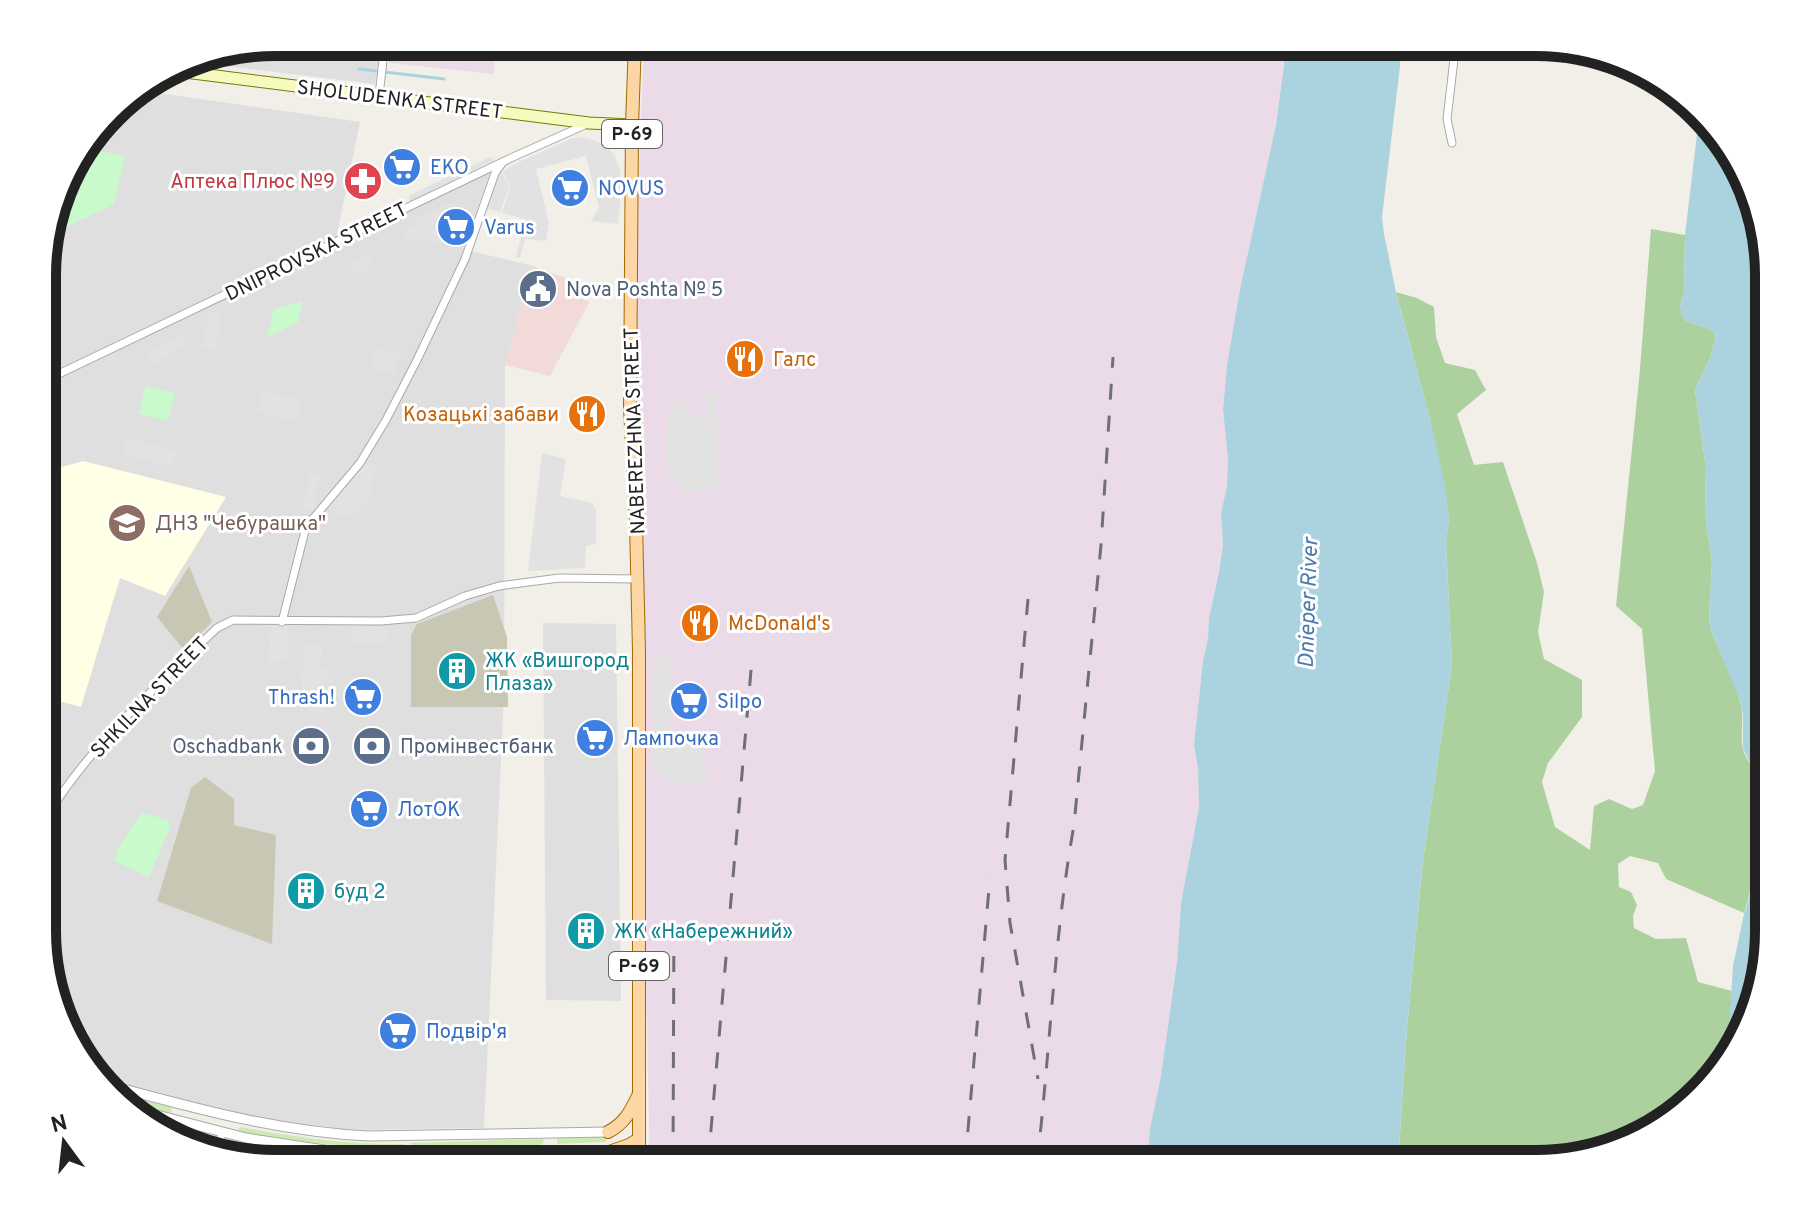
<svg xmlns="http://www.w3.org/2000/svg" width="1811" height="1206" viewBox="0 0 1811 1206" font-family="Overpass,sans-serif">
	<rect width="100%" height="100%" fill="#f2efe9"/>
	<g fill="#e0dfdf">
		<polygon points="275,42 381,42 375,84 184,61"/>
		<polygon points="137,90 360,122 335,244 490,173 463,249 533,266 505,365 504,694 484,1128 334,1130 266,1121 106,1083 73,1048 44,961 44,245 66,171 121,100"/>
		<polygon points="543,623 616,624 621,1001 546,1000"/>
		<polygon points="139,1118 218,1138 365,1161 484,1158 484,1164 274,1164 145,1125"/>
	</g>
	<polygon fill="#f2dad9" points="533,266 586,285 583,300 590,301 550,376 505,365"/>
	<g fill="#ebdbe8">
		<polygon points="392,42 496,42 494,74 389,63"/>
		<polygon points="644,42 1287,42 1276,125 1240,289 1227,365 1223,409 1228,460 1227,486 1221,513 1223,545 1219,572 1209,618 1208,638 1203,661 1194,745 1198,768 1199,807 1181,903 1177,962 1161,1076 1150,1129 1147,1164 650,1164 636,523 634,286"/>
	</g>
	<polygon fill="#ffffe5" points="83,461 226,497 165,596 120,578 81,707 44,697 44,489 59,468"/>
	<g fill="#c7c7b4">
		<polygon points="189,566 212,622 184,650 157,617"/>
		<polygon points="493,595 507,637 508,707 411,707 411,635 417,624"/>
		<polygon points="205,777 234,799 234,825 276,835 272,944 157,901 191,788"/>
	</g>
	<g fill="#cdebb0">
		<polygon points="115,1093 172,1108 171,1113 123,1101"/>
		<path d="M240 1127C295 1137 349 1145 405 1144V1148C348 1148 295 1142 239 1132L238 1129Z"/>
		<polygon points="604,1137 607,1140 604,1142 557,1144 557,1138"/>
		<polygon points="542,1139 544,1141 542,1145 410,1148 410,1143"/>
	</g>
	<path fill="#add19e" d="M1651 229 1685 235 1684 293 1680 306 1686 321 1710 329 1716 336 1710 358 1695 390 1706 468 1705 514 1712 561 1709 619 1711 630C1720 654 1736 681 1741 705 1744 720 1740 735 1743 749 1747 765 1764 775 1767 792 1768 800 1766 809 1766 817 1762 851 1754 881 1744 913L1666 879 1658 863 1630 856 1618 864 1619 887 1631 892 1637 905 1633 916 1634 928 1656 939 1686 938 1698 982 1732 991 1727 1063 1652 1133 1551 1164H1398L1407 1027 1423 860 1452 665 1446 543 1449 519 1430 419 1396 292 1417 298 1434 307 1436 337 1445 363 1475 370 1486 390 1457 414 1474 465 1503 462 1537 563 1544 592 1538 632 1544 659 1582 680V717L1548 763 1542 782 1555 827 1590 850 1594 806 1609 799 1632 809 1643 805 1655 771 1642 629 1616 606 1640 369Z"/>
	<g fill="#c8facc">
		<polygon points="84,148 125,156 114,204 46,237 66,171"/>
		<polygon points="302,301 298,322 267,338 274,309"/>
		<polygon points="146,386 175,393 168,421 139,414"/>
		<polygon points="142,812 169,821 170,828 149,877 114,861 120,845"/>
		<polygon points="44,904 59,911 44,942"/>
	</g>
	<g fill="#e2e2e2">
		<polygon points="579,137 594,140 609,148 615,157 620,170 620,202 618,224 591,221 599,208 586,156 536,169 549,223 546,241 525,239 520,258 516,257 525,219 502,213 510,188 503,171 519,162 570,139"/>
		<polygon points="490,157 494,160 409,202 410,195"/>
		<polygon points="502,172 509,187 500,212 485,208 497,175"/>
		<polygon points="456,201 444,244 426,239 421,239 418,243 401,238 403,232 414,225 413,220"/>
		<polygon points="374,251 367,275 347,267"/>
		<polygon points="210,312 223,315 214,351 201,348"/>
		<polygon points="181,334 187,344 154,364 148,354"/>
		<polygon points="376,348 400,355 394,375 371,368"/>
		<polygon points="262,390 301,400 295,422 257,413"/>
		<polygon points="707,392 718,392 718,491 681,492 678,479 666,473 669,405 677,401 685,401 685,414 691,418 707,418"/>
		<polygon points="127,438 176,451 172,467 122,454"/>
		<polygon points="542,453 566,459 560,496 592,503 596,510 596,544 586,546 585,568 528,571"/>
		<polygon points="362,465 377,465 368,503 348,517 326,509"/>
		<polygon points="310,473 320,475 313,511 303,509"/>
		<polygon points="271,625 290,626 287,662 269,661"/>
		<polygon points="351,625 389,627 388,643 351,642"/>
		<polygon points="303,646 322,646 321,668 327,668 327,680 318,691 326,699 325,713 311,713 302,699"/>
		<polygon points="654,657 671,657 668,745 703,745 708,784 668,783 668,776 654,776"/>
	</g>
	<g fill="#aad3df">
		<polygon points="1287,42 1386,42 1400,54 1400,66 1382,217 1384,234 1396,292 1430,419 1446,490 1449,519 1446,543 1452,665 1423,860 1407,1027 1398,1164 1147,1164 1150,1129 1161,1076 1177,962 1181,903 1199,807 1198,768 1194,745 1203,661 1208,638 1209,618 1219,572 1223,545 1221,513 1227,486 1228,460 1223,409 1227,365 1240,289 1276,125"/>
		<polygon points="1699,117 1738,159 1769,260 1769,946 1727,1063 1733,966 1744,914 1758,870 1763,847 1767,792 1763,781 1750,763 1743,748 1743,716 1741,703 1711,630 1709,619 1712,561 1705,514 1706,468 1695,390 1710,358 1716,336 1710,329 1686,321 1681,314 1680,306 1684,293 1685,235"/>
	</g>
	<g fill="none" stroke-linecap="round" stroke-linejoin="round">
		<polyline stroke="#aad3df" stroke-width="3" points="359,69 444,79"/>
		<defs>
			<g id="minor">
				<polyline points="379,96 385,42"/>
				<polyline points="1452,143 1447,119 1456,42"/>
				<polyline points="44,381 513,157 587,124"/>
				<polyline points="282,622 306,527 360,463 386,420 417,360 465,259 495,173 503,162"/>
				<path d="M44 821C88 747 155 688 217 628L233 620 381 621 416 618 465 596 499 586 559 578 638 579"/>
				<polyline points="219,1147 222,1132"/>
			</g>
			<g id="tertiary">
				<path d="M108 1085C194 1108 279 1132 368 1136L608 1132"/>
				<polyline points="130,1108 246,1138 331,1151 609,1152"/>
			</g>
			<polyline id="secondary" points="169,70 589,123 632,125"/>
			<g id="primary">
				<polyline points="635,42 632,125 630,408 636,523 639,651 639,1164"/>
				<path d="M608 1132C625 1123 630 1112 638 1096"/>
				<polyline points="609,1152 629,1145 639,1139"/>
				<polyline points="609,1152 628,1164"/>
			</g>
		</defs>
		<use href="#minor" stroke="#a9a9a9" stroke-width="9"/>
		<use href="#tertiary" stroke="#a9a9a9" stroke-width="11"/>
		<use href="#secondary" stroke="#707d05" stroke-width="13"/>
		<use href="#primary" stroke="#a06b00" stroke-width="14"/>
		<use href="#minor" stroke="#fff" stroke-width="7"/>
		<use href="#tertiary" stroke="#fff" stroke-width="9"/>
		<use href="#secondary" stroke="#f7fabf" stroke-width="11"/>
		<use href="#primary" stroke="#fcd6a4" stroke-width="12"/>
		<g stroke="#707070" stroke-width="3" stroke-dasharray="16 16" stroke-linecap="butt">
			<polyline points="1028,599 1005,860 1010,923 1038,1079"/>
			<polyline points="673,1164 674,908"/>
			<polyline points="708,1164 752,659"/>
			<polyline points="840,1164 843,1136"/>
			<polyline points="965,1164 990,877"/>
			<path d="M1037 1164C1050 1051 1054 937 1074 825L1101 545 1113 357"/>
		</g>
	</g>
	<defs>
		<symbol id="supermarket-disc" viewBox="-11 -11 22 22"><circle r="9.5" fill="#3f7fe0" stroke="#fff"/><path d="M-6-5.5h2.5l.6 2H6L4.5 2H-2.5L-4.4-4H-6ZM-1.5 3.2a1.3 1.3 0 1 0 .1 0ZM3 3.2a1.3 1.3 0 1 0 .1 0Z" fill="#fff"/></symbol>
		<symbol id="pharmacy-disc" viewBox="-11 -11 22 22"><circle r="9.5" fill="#e0444e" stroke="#fff"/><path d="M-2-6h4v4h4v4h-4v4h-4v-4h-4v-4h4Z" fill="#fff"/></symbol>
		<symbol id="civic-disc" viewBox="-11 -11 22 22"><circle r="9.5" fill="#5c6f8a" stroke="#fff"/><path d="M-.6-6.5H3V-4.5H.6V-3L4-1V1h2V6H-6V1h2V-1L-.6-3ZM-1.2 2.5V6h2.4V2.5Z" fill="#fff"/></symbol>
		<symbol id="restaurant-disc" viewBox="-11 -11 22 22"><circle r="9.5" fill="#e8710a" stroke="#fff"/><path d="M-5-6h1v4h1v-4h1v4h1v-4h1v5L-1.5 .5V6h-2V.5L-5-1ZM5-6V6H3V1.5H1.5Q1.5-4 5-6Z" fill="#fff"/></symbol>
		<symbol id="school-disc" viewBox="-11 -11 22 22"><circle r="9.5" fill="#8d6e63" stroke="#fff"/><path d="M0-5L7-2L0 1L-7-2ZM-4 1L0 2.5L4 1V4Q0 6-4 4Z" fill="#fff"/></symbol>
		<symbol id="building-disc" viewBox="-11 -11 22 22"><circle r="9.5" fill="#0f9aa8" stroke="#fff"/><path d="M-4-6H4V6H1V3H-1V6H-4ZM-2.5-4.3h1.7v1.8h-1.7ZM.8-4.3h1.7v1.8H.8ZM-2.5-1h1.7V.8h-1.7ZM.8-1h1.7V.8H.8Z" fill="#fff"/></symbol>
		<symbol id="bank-disc" viewBox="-11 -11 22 22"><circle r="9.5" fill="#5c6f8a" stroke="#fff"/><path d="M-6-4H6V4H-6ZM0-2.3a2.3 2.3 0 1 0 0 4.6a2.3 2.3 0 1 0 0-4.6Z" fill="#fff"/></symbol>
	</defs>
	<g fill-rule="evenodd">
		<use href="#supermarket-disc" x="380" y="145" width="44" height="44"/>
		<use href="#pharmacy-disc" x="341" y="159" width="44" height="44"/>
		<use href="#supermarket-disc" x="548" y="166" width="44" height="44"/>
		<use href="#supermarket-disc" x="434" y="205" width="44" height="44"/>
		<use href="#civic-disc" x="516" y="267" width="44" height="44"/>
		<use href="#restaurant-disc" x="723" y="337" width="44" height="44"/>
		<use href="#restaurant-disc" x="565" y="392" width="44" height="44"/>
		<use href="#school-disc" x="105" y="501" width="44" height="44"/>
		<use href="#restaurant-disc" x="678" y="601" width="44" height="44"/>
		<use href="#building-disc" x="435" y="649" width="44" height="44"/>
		<use href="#supermarket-disc" x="341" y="675" width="44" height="44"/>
		<use href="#supermarket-disc" x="667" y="679" width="44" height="44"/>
		<use href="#supermarket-disc" x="573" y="716" width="44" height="44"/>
		<use href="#bank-disc" x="289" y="724" width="44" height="44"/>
		<use href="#bank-disc" x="350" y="724" width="44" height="44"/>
		<use href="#supermarket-disc" x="347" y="787" width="44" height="44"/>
		<use href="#building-disc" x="284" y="869" width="44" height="44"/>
		<use href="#building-disc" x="564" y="909" width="44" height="44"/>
		<use href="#supermarket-disc" x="376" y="1009" width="44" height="44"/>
	</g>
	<g text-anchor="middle" stroke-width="6" stroke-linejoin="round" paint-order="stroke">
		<g fill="#fff" stroke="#646464" stroke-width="2">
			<rect x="602" y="120" width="60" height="28" rx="6"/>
			<rect x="609" y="952" width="60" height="28" rx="6"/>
		</g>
		<g font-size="18" font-weight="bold" fill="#222">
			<text x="632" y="140">Р-69</text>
			<text x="639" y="972">Р-69</text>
		</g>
		<g font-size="20" fill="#222" stroke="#fff">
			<text transform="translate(400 99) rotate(7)" y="7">SHOLUDENKA STREET</text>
			<text transform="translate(316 251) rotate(-26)" y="7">DNIPROVSKA STREET</text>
			<text transform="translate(634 431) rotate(-92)" y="7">NABEREZHNA STREET</text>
			<text transform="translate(149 697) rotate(-46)" y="7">SHKILNA STREET</text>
		</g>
		<g font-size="20" fill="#366cbe" stroke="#fff" text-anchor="start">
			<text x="430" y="174">EKO</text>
			<text x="598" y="195">NOVUS</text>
			<text x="484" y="234">Varus</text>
			<text x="335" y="704" text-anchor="end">Thrash!</text>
			<text x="717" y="708">Silpo</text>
			<text x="623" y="745">Лампочка</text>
			<text x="397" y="816">ЛотОК</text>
			<text x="426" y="1038">Подвір'я</text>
		</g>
		<g font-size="20" fill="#be3a42" stroke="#fff" text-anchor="end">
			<text x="335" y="188">Аптека Плюс №9</text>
		</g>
		<g font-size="20" fill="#4e5e75" stroke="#fff" text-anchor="start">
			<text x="566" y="296">Nova Poshta № 5</text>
			<text x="283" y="753" text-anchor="end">Oschadbank</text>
			<text x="400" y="753">Промінвестбанк</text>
		</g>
		<g font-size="20" fill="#c56008" stroke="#fff" text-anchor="start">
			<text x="773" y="366">Галс</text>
			<text x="559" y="421" text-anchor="end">Козацькі забави</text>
			<text x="728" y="630">McDonald's</text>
		</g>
		<g font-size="20" fill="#785e54" stroke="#fff" text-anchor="start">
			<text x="155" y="530">ДНЗ "Чебурашка"</text>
		</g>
		<g font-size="20" fill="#0d838f" stroke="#fff" text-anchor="start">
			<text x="485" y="667">ЖК «Вишгород<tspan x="485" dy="23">Плаза»</tspan></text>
			<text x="334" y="898">буд 2</text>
			<text x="614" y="938">ЖК «Набережний»</text>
		</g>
		<g font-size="22" font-style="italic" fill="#4a7aab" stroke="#fff">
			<text transform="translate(1307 603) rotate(-88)" y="8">Dnieper River</text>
		</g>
	</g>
	<path d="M0 0H1811V1206H0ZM275 56H1536A219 219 0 0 1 1755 275V931A219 219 0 0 1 1536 1150H275A219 219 0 0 1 56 931V275A219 219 0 0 1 275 56Z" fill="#fff" fill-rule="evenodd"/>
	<path fill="none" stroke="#222" stroke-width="10" d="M275 56H1536A219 219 0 0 1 1755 275V931A219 219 0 0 1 1536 1150H275A219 219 0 0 1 56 931V275A219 219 0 0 1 275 56Z"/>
	<g transform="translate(64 1142) rotate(345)" stroke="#ffffff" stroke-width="6" paint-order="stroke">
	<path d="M0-6L14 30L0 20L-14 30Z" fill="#222222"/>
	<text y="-12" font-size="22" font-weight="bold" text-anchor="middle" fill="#222222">N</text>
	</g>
</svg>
